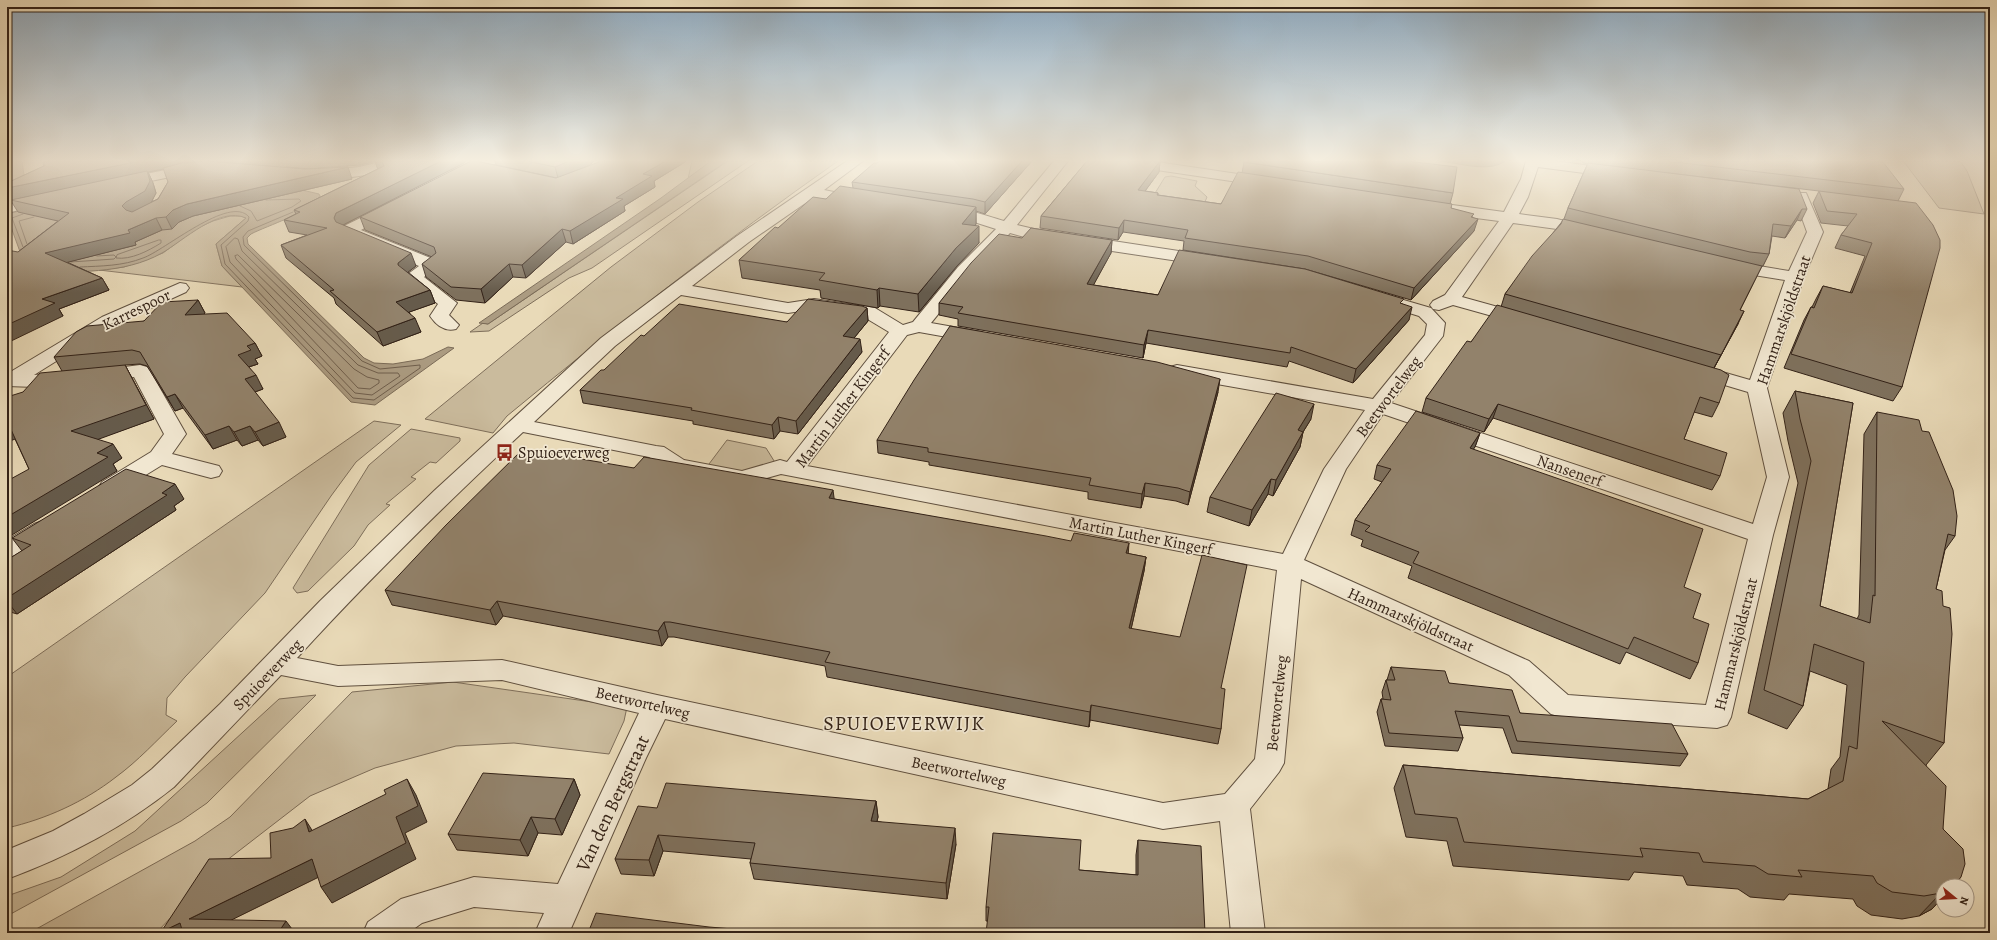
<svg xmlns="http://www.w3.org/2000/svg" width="1997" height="940" viewBox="0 0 1997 940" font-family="Alegreya,serif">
	<rect width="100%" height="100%" fill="#e9dab8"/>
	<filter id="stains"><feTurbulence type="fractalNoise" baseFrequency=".005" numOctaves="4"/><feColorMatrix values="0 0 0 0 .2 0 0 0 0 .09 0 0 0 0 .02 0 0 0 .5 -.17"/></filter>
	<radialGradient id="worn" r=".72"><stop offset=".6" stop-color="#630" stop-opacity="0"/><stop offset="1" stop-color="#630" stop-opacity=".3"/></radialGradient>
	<g fill="#cabb9d" stroke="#7e6e5a">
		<polygon points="692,161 711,161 688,179"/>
		<polygon points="728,161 748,161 592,268 569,278 489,331 470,332 483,323 488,324"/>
		<path d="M758 161H838C724 241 615 327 507 416L493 433 425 419 611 267 698 202Z"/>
		<polygon points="1901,161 1960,161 1967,171 1984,214 1939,208 1904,162"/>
		<polygon points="1165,177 1171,176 1197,181 1195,186 1207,197 1202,209 1152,198"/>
		<polygon points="230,216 241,216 246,218 216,244 222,266 242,287 99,270 124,267 163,253 195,229 213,221"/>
		<path d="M374 421 401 425 356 462 331 496 265 593 185 677 167 698 166 715 177 721C157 740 138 761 116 777 84 802 46 819 7 828V677Z"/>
		<polygon points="411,429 460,438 460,441 436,463 430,462 411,477 416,479 386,504 390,505 368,525 354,546 308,591 297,593 293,588 369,465"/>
		<polygon points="727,440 766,448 776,464 746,474 706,468"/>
		<polygon points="453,682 627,707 624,721 609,754 514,743 456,746 375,768 310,796 222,864 156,933 29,933 195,841 230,817 352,692"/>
		<polygon points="316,695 207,803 181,821 7,916 7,896 61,877 135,831 279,699"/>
	</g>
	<g fill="#ab9b81" stroke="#7b6b57">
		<polygon points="7,161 22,161 25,182 7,182"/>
		<polygon points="711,161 727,161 488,324 479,323 661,198"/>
		<path d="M1440 161H1505C1489 173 1459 163 1440 161Z"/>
		<path d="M302 190 319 194 320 196C314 211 266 226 251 234L247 238 248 244 364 358 374 363 393 364 423 359 448 347 454 348 375 405 351 402 222 266 216 244 246 218C219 206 183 241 162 253 123 275 75 271 32 273L27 271 7 216V214L45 205V211Z"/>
	</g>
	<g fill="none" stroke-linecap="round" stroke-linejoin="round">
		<g stroke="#6f5e4c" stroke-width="1">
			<polyline points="240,206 251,211 257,221 292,207 301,201 299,199 266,200"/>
			<polyline points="23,214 12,218 23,247"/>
			<polygon points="235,238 238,239 242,251 358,365 378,373 398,373 400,376 372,395 355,393 230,262 226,247"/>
			<path d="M159 240H161V243C148 251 131 260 116 258L117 255Z"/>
			<polyline points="27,244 19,221 34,217"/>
			<polygon points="238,255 354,369 367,377 379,380 379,383 370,389 358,388 236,259 235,256"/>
			<polyline points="71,262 114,259 116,257 114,255 97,256"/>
			<path d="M80 267C101 266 123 266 143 258 164 251 230 194 249 217L248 221 221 245 225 264 353 398 374 400 420 368V365L380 369 362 361 244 245 243 237 248 231 293 212"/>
		</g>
		<defs>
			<g id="minor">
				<path d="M384 161H403C393 175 337 179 320 179L315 178 313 175 315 172 320 171 359 167Z"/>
				<path d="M475 161H497L495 164C483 167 461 179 452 177L450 174 452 171Z"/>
				<path d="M847 161H863L824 190 864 198 867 201 864 204 859 206 814 197 749 242 692 286 788 303 814 299 869 307 875 308 903 325 913 322 958 267 996 229 971 221 941 216 938 213 941 210C958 205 986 216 1004 221L1054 161H1068L1017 225 1034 229 1205 255 1211 256 1213 260 1211 264 1205 265 1032 239 1010 233 970 275 931 323 982 332 984 336 982 340 975 342 919 332 907 335 807 466 1283 554 1324 469 1365 410 1177 377 1170 375 1167 371 1170 367 1177 365 1373 399 1425 335 1427 324 1419 316 1377 303 1374 299 1377 295 1383 294 1431 308 1445 323 1443 336 1391 403 1753 524 1767 477 1748 392 1691 375 1688 371 1691 367 1698 365 1750 380 1785 280 1729 271 1723 270 1721 266 1723 262 1729 261 1789 271 1807 232 1794 196 1796 193H1806L1823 232 1804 277 1767 388 1789 477 1773 535 1731 717 1727 725 1717 728 1561 717 1551 714 1509 675 1301 579 1284 763 1279 772 1250 809 1265 933H1231L1220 821 1163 829 665 719 646 758 569 933H535L544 913 474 907 422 923 408 933H363L368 922 401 899 474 877 558 884 639 713 502 680 338 686 281 675 174 787C124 827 67 857 7 879V850L53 831 84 814 132 785 152 769 220 704 320 601 435 490 601 338 737 236ZM681 295 788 313 814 309 864 317 889 332 787 462 780 460 742 471 684 460 664 447 656 446 534 422 615 346ZM1383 414 1748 539 1706 705 1568 695 1529 661 1304 560 1346 469ZM523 432 649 457 669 470 742 485 781 474 1277 570 1255 759 1225 794 1163 803 657 695 502 660 338 666 297 658C369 579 445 505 523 432Z"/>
				<polygon points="1116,161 1150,161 1265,178 1270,179 1272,182 1270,185 1265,186 1123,165 1118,164"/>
				<polygon points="1526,161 1555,161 1620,170 1622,173 1620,176 1615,177 1538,167 1528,197 1519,214 1557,219 1595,229 1597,232 1595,235 1589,237 1557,229 1513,223 1462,297 1527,315 1530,319 1527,323 1521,324 1453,305 1439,310 1433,309 1430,305 1433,301 1445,295 1499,221 1445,214 1440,212 1437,209 1440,206 1445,204 1504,212 1521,179"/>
				<polygon points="194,164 199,165 201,168 199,171 122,187 117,186 115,183 117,180 122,179"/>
				<polygon points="43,195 48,197 51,200 48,203 7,213 7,203"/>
				<path d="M389 204 394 206 397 209 394 212 361 230 438 261 440 265 424 277 457 303 449 315 459 325 456 329C445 332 436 325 430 316L438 304 404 277 419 266 342 233 340 230 342 227Z"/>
				<polygon points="180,283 186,284 189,288 186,292 114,325 34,375 61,373 68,375 71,379 68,383 35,387 7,386 7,374 102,317"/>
				<polygon points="140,365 147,367 150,371 186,434 172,454 219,466 222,471 219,476 211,478 162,465 118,492 110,494 102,492 99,487 102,482 151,452 164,434 134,377 100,381 93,379 90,375 93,371"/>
				<polygon points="42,521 50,524 54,529 50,534 16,557 7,559 7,540 34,524"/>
			</g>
		</defs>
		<use href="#minor" stroke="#60503f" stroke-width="2"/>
		<use href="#minor" fill="#f1e7d1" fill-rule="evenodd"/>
	</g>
	<g fill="#7e705c" stroke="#332217" fill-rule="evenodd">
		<path d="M44 161H466L464 163 343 225 416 266 408 272 430 290 435 303 409 312 421 332 383 346 336 304 334 298 286 258 281 245 307 235 289 232 284 220 296 214 294 210 378 169 375 161 360 165 318 168 352 179 193 216 179 222 172 229 162 230 135 242 136 245 67 262 102 278 109 290 59 309 63 316 18 252 58 221 18 212 11 201H7V183L44 166ZM286 167 311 169H305ZM164 169 168 182 158 199 151 202 156 193 153 183 148 172Z"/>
		<polygon points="495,161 594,161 590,165 577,170 685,162 654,181 655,187 624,206 625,211 573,244 566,242 526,278 513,277 485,303 456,300 426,277 422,264 432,257 365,230 360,217 557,178 496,165"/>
		<polygon points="880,161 1032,161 985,214 976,211 976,224 975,226 979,243 957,266 919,312 880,306 878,308 821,298 820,290 742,278 739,260 778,228 826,199 853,188 852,182"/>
		<polygon points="1087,161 1167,161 1166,162 1160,161 1159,172 1145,191 1158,193 1158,195 1221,204 1242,173 1244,162 1453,193 1450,204 1451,208 1473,217 1474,231 1411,300 1305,269 1183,250 1184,241 1123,232 1118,240 1040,228 1041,216"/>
		<polygon points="1583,161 1869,161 1904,189 1898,201 1902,387 1893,401 1784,368 1804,320 1811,307 1812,307 1816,299 1823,286 1850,293 1865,256 1835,248 1841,235 1848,226 1821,223 1813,203 1819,191 1583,163"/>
		<polygon points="1588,163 1807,209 1801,221 1797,220 1785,238 1772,236 1769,254 1763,266 1762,266 1740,310 1738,324 1714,368 1719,403 1712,417 1694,412 1684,439 1720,476 1712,490 1493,418 1484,432 1422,412 1426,398 1471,342 1501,307 1505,294 1564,219 1568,208"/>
		<polygon points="1022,238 1112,240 1111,253 1093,285 1158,295 1403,304 1409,320 1353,383 1289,361 1287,367 1146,343 1143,358 958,326 958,319 939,315 939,303"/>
		<polygon points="198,300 205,313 204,314 255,343 262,356 255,359 258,364 249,367 263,389 255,392 286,437 263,446 258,440 242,446 237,440 213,449 183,408 175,411 147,366 140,364 125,365 154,419 97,439 122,458 113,464 117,471 29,469 15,439 23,392 62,371 54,357 144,321"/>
		<polygon points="867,308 868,321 854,338 862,352 798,434 780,431 774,439 693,424 693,421 583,403 580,390 604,370 787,322"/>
		<polygon points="1795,391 1853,403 1820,606 1857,619 1859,615 1864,434 1877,412 1955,536 1945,550 1936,589 1944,743 1926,765 1943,829 1943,897 1932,909 1919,916 1902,919 1871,915 1857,906 1853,899 1789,894 1784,900 1750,897 1738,889 1687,885 1683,876 1634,872 1629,880 1453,866 1447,841 1406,837 1394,788 1403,765 1808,799 1828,789 1831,769 1840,757 1847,685 1810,671 1803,706 1787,729 1748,713 1798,483 1788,441 1783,413"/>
		<polygon points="1218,392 1188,505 1176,501 1144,496 1141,508 1088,499 1088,492 929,465 929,462 878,453 877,440"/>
		<polygon points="1311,419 1303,432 1300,447 1273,496 1268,494 1249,526 1207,512 1210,497"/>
		<polygon points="1480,433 1475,447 1473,449 1684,587 1693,618 1698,663 1690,679 1626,652 1620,664 1408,578 1412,566 1361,546 1363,540 1351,535 1355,520 1382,482 1374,479 1377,465"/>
		<polygon points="634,468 834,499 1146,557 1144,571 1131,629 1221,688 1221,729 1218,744 1090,720 1089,727 827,677 825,666 674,637 668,637 662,646 503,616 496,625 392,605 385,590"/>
		<polygon points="184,499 174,506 176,510 17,614 7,611 7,560 22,551 12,538"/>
		<polygon points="1391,667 1449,683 1520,713 1688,754 1680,766 1512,753 1503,728 1459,725 1463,738 1458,751 1385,746 1377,712 1381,699 1383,699 1382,692 1386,680 1387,680"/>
		<polygon points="574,779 580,795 562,835 538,833 528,856 457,850 448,834"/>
		<polygon points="876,801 878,817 877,821 956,844 947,899 754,879 750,863 751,859 663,851 654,876 621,874 615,859 657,808"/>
		<polygon points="1138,840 1205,933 986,921 986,907 1079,870 1136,875 1136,855"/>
	</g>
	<g fill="#665b4b" stroke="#332217">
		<polygon points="140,161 193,161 194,163 148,172 153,183 156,193 151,203 128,218 122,206 148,172 7,201 7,188"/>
		<polygon points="358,161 382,161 386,171 379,173 375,161 360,165"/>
		<polygon points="441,161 466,161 464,163 341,226 339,231 334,218 336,213"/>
		<polygon points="569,161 594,161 590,165 558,178 555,167"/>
		<polygon points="666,161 686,161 685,162 654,181 655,187 624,206 625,211 573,244 570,231 616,198 643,174"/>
		<polygon points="1022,161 1032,161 985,214 985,202"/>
		<polygon points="1160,161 1159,172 1137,202 1138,190"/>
		<polygon points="348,167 352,179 193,216 179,222 172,229 166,217 173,210 187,204"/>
		<polygon points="976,207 976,224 963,241 962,224"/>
		<polygon points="1802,209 1797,220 1785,238 1791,226"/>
		<polygon points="156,218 162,230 135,242 136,245 53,266 45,253 128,230"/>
		<polygon points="1478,219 1474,231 1411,300 1414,288"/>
		<polygon points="1124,220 1123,232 1118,240 1119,228"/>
		<polygon points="979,226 979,243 957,266 919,312 918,294 956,248"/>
		<polygon points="562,229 566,242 526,278 522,265"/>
		<polygon points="1112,240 1111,253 1087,297 1087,284"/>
		<polygon points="411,253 416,266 403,276 398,265 398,263"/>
		<polygon points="509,264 513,277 485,303 481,289"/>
		<polygon points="102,278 109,290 59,309 63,316 7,343 7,325 42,299"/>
		<polygon points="879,288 880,306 878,308 877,290"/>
		<polygon points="430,290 435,303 401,315 396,302"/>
		<polygon points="198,300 205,313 191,328 185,315"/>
		<polygon points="1412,307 1409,320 1353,383 1356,369"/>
		<polygon points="867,308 868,321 845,349 843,336"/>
		<polygon points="1744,311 1738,324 1714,368 1721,355"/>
		<polygon points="415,318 421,332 383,346 377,332"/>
		<polygon points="1148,330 1146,343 1143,358 1144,345"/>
		<polygon points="860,339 862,352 798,434 796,421"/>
		<polygon points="255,343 262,356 255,359 258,364 245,368 238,355 247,346"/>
		<polygon points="125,365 154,419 80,446 71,431"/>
		<polygon points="256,375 263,389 252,393 245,379"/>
		<polygon points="1220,379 1218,392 1188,505 1190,492"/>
		<polygon points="175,394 183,408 175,411 167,397"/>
		<polygon points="1314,404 1311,419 1295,445 1298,430"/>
		<polygon points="1498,404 1493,418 1484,432 1489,419"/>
		<polygon points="778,417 780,431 774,439 772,425"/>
		<polygon points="279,422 286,437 263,446 255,432"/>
		<polygon points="8,423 18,438 7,442 7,424"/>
		<polygon points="229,426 237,440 213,449 205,435"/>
		<polygon points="250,426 258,440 242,446 234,432"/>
		<polygon points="1303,432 1300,447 1273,496 1276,480"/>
		<polygon points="1480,433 1475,447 1465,462 1470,448"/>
		<polygon points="113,444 122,458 113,464 117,471 7,538 7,517 97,453"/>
		<polygon points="1271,479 1268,494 1249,526 1252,510"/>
		<polygon points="1145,483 1144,496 1141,508 1142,494"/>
		<polygon points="175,484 184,499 174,506 176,510 17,614 7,601 7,598 162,493"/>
		<polygon points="833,490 835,505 829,498"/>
		<polygon points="1129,543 1128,557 1126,553"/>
		<polygon points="1146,557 1144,571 1128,643 1129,628"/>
		<polygon points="497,601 503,616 496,625 490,610"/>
		<polygon points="664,622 668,637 662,646 658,631"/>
		<polygon points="1091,705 1090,720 1089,727 1090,712"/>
		<polygon points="407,779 416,795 427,822 405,833 416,859 332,903 321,887 396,817"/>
		<polygon points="574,779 580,795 562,835 555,819"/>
		<polygon points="876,801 878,817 873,837 871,821"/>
		<polygon points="531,817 538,833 528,856 520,840"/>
		<polygon points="305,819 315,835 309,832"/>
		<polygon points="955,828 956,844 947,899 946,883"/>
		<polygon points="658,835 663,851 654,876 649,860"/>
		<polygon points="312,859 323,875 205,933 189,919"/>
		<polygon points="1943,892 1943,897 1932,909 1919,916 1941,893"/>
		<polygon points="286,921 295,933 278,933"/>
		<polygon points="180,923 188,933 162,933 161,932"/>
	</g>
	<g fill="#92826b" stroke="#332217">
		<polygon points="44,161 140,161 7,188 7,183 44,166"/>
		<polygon points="208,161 305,169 348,167 187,204 173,210 166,217 156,218 128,230 130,233 45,253 102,278 42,299 55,303 7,325 7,250 18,252 69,213 11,200 147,171 150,181 145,191 126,202 122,206 126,210 132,212 158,199 168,182 163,168 182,163"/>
		<polygon points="382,161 441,161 336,213 334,218 336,222 411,253 398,263 398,265 430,290 396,302 415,318 377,332 330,291 334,290 281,245 327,228 284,220 300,212 294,210 384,166"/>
		<polygon points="471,161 476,161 556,178 599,162 599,161 666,161 643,174 652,176 616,198 623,199 570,231 562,229 522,265 509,264 481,289 451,287 422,264 436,253 434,247 360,217"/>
		<polygon points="527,161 569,161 555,167"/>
		<polygon points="880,161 1022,161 985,202 973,199 852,182 874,163 877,163"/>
		<polygon points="1087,161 1160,161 1138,190 1158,193 1157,195 1221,204 1238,172 1452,204 1451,208 1474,214 1471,217 1478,219 1414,288 1308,256 1185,238 1188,230 1124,220 1119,228 1041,216"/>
		<polygon points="1244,161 1407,161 1457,167 1453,193 1244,162"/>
		<polygon points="1666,161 1869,161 1883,162 1904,189"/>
		<polygon points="1588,163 1799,189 1807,209 1802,209 1791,226 1773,224 1769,254 1750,252 1568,208"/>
		<polygon points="840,186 976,207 962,224 979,226 956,248 918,294 879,288 877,290 819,280 825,273 739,260 775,227 778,228 813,197 826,199"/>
		<polygon points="1819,191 1916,203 1933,225 1940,240 1940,248 1902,387 1791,354 1811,307 1814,308 1823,286 1852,293 1872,243 1841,235 1857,214 1827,211"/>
		<polygon points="1563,219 1762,266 1740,310 1744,311 1721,355 1505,294 1532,256 1561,224"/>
		<polygon points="1031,228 1112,240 1087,284 1158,295 1179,250 1305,269 1404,299 1400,303 1412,307 1356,369 1291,347 1290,353 1148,330 1144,345 958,313 963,307 939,303 971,263 999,234 1022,238"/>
		<polygon points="808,299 862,306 867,308 843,336 860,339 796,421 778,417 772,425 691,410 692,408 580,390 601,370 604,370 641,335 644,336 679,304 787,322"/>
		<polygon points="198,300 185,315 227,313 255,343 247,346 251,350 238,355 256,375 245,379 279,422 255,432 250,426 234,432 229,426 205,435 175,394 167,397 140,352 132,350 54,357 76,332 87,326 144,321 162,302"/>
		<polygon points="1497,305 1721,370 1729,375 1719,403 1700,397 1684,439 1727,453 1720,476 1498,404 1489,419 1426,398 1467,341 1471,342"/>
		<polygon points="950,326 1157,362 1220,379 1190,492 1178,488 1145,483 1142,494 1089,485 1091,478 928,452 928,448 877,440 914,380"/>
		<polygon points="125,365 146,405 71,431 113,444 97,453 108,457 7,517 7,481 29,469 8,423 7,424 7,397 23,392 40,373"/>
		<polygon points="1795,391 1853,403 1820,606 1870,623 1873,595 1875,596 1877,412 1919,420 1922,431 1929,432 1953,490 1957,516 1955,536 1948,534 1936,589 1942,591 1943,606 1950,608 1952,634 1944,743 1882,721 1946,786 1943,829 1963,849 1965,864 1961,877 1954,886 1943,886 1943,892 1941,893 1924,896 1892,892 1877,883 1873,876 1798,870 1802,877 1768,874 1755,866 1703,862 1699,853 1640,848 1643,857 1464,842 1457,818 1415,814 1403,765 1808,799 1843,781 1849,746 1857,749 1864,662 1814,644 1803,706 1764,690 1811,461 1800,419"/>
		<polygon points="1276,393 1314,404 1298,430 1303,432 1276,480 1271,479 1252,510 1210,497"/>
		<polygon points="1416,411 1480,433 1470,448 1703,529 1684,587 1701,594 1693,618 1709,624 1698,663 1634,637 1628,649 1413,563 1419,552 1365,531 1370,526 1355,520 1391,469 1377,465"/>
		<polygon points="523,449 634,468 644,457 833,490 829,498 1046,536 1071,541 1074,533 1129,543 1126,553 1146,557 1129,628 1180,637 1202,555 1247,565 1221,688 1225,689 1221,729 1091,705 1090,712 825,662 830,652 670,622 664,622 658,631 497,601 490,610 385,590 446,525"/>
		<polygon points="126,469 175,484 162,493 167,495 7,598 7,560 31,545 12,538"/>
		<polygon points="1391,667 1445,671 1449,683 1512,690 1520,713 1672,724 1688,754 1517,741 1509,716 1455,711 1463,738 1389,733 1381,699 1391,700 1386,680 1395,680"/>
		<polygon points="483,773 574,779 555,819 531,817 520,840 448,834"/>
		<polygon points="407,779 418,806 396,817 406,843 321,887 312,859 189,919 286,921 278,933 183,933 180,923 161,932 209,859 271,858 270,833 293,828 305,819 309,832 386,794 384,790"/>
		<polygon points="666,783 876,801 871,821 955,828 946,883 750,863 755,843 658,835 649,860 615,859 638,806 657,808"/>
		<polygon points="993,833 1081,840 1079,870 1138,875 1138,840 1201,846 1205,933 986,933 989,907 986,907"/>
		<polygon points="596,913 709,927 780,933 588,933"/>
	</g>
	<linearGradient id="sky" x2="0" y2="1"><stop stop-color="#8faabf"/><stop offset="0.55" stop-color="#f5eedf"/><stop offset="1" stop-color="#f5eedf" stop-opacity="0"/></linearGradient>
	<rect width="1997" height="292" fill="url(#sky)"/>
	<defs>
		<symbol id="bus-bare" viewBox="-9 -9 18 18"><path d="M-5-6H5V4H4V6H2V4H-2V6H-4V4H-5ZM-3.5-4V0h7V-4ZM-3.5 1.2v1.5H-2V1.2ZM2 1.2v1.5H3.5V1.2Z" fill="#8f2418" stroke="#f1e7d1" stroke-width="2.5" paint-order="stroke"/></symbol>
	</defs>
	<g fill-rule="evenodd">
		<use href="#bus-bare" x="492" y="440" width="25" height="25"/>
	</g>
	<g text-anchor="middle" stroke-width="3.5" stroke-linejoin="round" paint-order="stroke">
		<g font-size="16" fill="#332217" stroke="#f1e7d1">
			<text transform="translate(136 309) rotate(-26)" y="6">Karrespoor</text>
			<text transform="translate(1783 320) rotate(-71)" y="6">Hammarskjöldstraat</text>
			<text transform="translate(1388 396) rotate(-53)" y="6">Beetwortelweg</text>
			<text transform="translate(842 407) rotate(-53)" y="6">Martin Luther Kingerf</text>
			<text transform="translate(1570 470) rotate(19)" y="6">Nansenerf</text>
			<text transform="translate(1141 535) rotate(11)" y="6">Martin Luther Kingerf</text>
			<text transform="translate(1411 619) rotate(24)" y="6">Hammarskjöldstraat</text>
			<text transform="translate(1735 644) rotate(-76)" y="6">Hammarskjöldstraat</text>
			<text transform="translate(267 674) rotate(-46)" y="6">Spuioeverweg</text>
			<text transform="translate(643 702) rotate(13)" y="6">Beetwortelweg</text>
			<text transform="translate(1276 703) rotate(-84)" y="6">Beetwortelweg</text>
			<text transform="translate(959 771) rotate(12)" y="6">Beetwortelweg</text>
		</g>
		<g font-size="16" fill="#332217" stroke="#f1e7d1" text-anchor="start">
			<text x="518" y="458">Spuioeverweg</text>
		</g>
		<g font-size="19" fill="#332217" stroke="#f1e7d1">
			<text transform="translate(612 803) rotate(-65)" y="7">Van den Bergstraat</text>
		</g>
		<g font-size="20" letter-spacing="1" fill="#332217" stroke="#f1e7d1">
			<text x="904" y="730">SPUIOEVERWIJK</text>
		</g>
	</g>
	<rect width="1997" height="940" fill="none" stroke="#e9dab8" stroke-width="24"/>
	<rect x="8" y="8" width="1981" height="924" fill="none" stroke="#332217" stroke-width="2"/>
	<rect x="12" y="12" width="1973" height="916" fill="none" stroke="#332217"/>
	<g transform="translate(1955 898) rotate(108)"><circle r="19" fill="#f1e7d1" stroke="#a59887"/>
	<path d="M0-3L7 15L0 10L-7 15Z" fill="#8f2418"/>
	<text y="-6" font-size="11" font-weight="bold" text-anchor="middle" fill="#332217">N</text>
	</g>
	<rect width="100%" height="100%" filter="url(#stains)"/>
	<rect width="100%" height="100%" fill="url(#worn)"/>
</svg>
